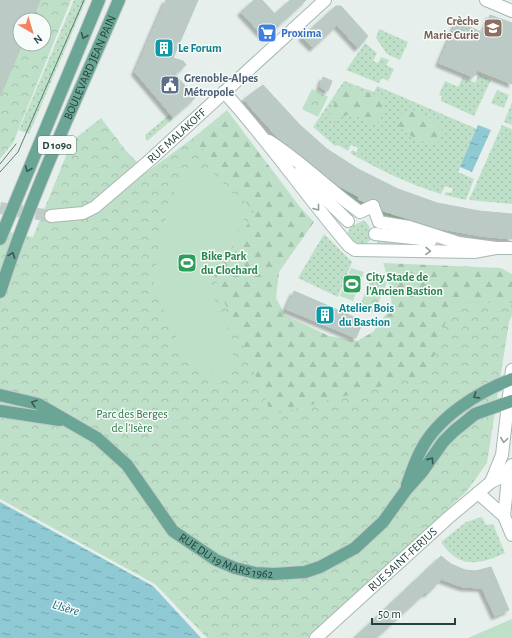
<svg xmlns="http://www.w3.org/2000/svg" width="512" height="638" viewBox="0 0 512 638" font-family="'Alegreya Sans',sans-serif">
	<defs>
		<pattern id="grass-dots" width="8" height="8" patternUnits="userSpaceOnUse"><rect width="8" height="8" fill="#bfe0c8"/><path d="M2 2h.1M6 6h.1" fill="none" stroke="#a4c1ad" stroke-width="1.8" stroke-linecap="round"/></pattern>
		<pattern id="forest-firs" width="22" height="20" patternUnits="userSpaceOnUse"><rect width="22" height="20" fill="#bfe0c8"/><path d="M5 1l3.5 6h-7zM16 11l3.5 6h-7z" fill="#a4c1ad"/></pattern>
		<pattern id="park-crowns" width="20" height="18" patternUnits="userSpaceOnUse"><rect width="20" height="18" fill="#bfe0c8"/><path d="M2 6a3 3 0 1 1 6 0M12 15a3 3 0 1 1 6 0" fill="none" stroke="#a4c1ad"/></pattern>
		<pattern id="water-ripples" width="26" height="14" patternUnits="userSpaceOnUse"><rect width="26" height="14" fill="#8ec9d4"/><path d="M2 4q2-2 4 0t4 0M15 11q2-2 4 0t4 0" fill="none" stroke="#74a5ad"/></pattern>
		<filter id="shadow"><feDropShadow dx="-3.5" dy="3.5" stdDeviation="1" flood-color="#0004"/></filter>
	</defs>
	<rect width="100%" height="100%" fill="#e6efeb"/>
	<g fill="url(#grass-dots)">
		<polygon points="74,0 86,0 29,134 19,130"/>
		<polygon points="379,29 408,42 400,60 387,54 376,38"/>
		<polygon points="365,43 377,53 373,61 378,63 381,57 389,60 386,65 394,69 388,81 382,78 379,83 346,70"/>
		<polygon points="479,74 491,80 474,116 441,101 442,96 439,95 445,81 458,87 463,77 475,83"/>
		<path d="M344 81 374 92 377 86 477 129 458 172 474 179 466 200 444 195 446 192 451 193 453 189 445 186 441 194C408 184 380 170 350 153L352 150 357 152 358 148 351 145 348 151 338 145 335 146 313 127Z"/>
		<polygon points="497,90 509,95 504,108 491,103"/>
		<polygon points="512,102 512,125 504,122"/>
		<polygon points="169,115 173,119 147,141 145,135"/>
		<polygon points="502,125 512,129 512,204 469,200"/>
		<polygon points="321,174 359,197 359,199 365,203 363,206 359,206"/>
		<polygon points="381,210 425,224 431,229 382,219"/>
		<polygon points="364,220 369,226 371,239 364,246 354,244 347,234 351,227"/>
		<polygon points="324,234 352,262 338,297 298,278"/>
		<polygon points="379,239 466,248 375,248"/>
		<path d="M482 517 486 525 493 524 505 553C479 565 459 569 441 542L466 522Z"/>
	</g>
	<g fill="url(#forest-firs)">
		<path d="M344 84 366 92 384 96C387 110 382 110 379 123 368 126 359 114 348 115 342 115 339 121 334 123L330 120 329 116C336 105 336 94 344 84Z"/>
		<path d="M409 109C424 113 435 119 444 133L437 144 420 142 400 128 398 122 400 115Z"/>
		<polygon points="227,110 300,207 314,222 279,272 276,298 285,315 329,336 357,341 373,332 392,306 388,278 383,263 501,268 512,274 512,315 510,320 453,385 264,427 160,169 193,138"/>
	</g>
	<g fill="url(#park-crowns)" fill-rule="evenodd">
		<path d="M0 0H71L13 143 0 159ZM20 20H44V44H20Z"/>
		<polygon points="312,89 328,97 318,117 302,109"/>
		<polygon points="101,118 127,152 147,172 193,138 255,213 214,277 272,415 428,374 452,302 512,303 487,463 466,492 308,638 207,638 155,584 0,499 0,230 33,237 72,141"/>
		<polygon points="373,274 388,280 374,313 359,307"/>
	</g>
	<g fill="#bfe0c8">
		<polygon points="191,164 216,175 249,211 206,282 226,323 235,363 218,378 186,358 153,286 161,236 174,192"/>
		<polygon points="351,268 364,272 353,301 340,296"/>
		<polygon points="512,619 512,638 468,638"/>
	</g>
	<g fill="url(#water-ripples)">
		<polygon points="478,125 491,130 472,172 460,167"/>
		<polygon points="0,502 153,586 201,638 0,638"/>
	</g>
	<g fill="#bbcac4" stroke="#b8c9c2" filter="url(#shadow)">
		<polygon points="0,0 40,0 32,20 20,20 20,49 0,96"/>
		<polygon points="166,0 198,0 173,58 183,61 186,65 175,74 195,98 173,117 135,72"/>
		<polygon points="254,0 262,0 275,14 290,0 306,0 265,38 241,12"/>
		<polygon points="336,6 341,6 368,36 358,48 337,25 313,48 302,37"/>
		<polygon points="490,15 512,23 512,84 477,70 473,77 439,63 457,21 483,33"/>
		<polygon points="323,77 332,81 328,91 320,87"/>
		<polygon points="263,85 300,125 327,149 358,169 398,189 437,203 479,211 512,214 512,239 481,236 437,228 383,211 380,203 375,199 364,202 358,199 359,197 337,185 279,139 252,109 244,99"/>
		<polygon points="294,291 363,321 356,338 286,309"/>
		<polygon points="441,556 451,564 465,570 476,571 491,567 509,610 495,616 482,588 463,587 441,579 434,587 427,594 426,592 376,638 354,638"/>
	</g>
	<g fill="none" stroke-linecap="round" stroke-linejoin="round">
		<polyline stroke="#bfccc8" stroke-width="12" stroke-dasharray="12 6" stroke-linecap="butt" points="0,208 51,216"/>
		<defs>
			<g id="minor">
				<polyline points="486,0 512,11"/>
				<path d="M224 92C269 141 306 196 349 246L355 250 474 252 496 248"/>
				<path d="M269 141C302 162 329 190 360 212L373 206"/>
				<polyline points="299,173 348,221"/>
				<polyline points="373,206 379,222 409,227 459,243 496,248 512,248"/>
				<path id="s1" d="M51 216 83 213 95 207 150 160 325 0"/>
				<polyline points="375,234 431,240"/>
				<polyline points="491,482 502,455 512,370"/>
				<polyline points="478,493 504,516 512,535"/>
				<polyline points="504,516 509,469"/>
				<path id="s2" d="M316 638 448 518 491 482 502 477 512 465"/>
			</g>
			<g id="major">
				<polyline points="0,239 99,0"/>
				<path id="s3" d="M0 292C32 192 78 96 119 0"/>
				<path id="s4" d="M0 395 38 404 97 438 127 465 173 531 216 560 235 568 255 573 274 574 305 572 320 567 355 548 383 522 406 490 422 472 443 442 454 431 475 414 512 401"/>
				<polyline points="0,411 60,420"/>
				<path d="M407 485C411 473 415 461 421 450 438 417 478 392 512 379"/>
			</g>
		</defs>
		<use href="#minor" stroke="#a8b8b2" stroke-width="14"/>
		<use href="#major" stroke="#c2cac8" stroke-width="14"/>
		<use href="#minor" stroke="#fff" stroke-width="12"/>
		<use href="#major" stroke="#6aa596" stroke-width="12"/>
		<g stroke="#5f7d75" stroke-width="1">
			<polyline points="0,164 16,144"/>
			<polyline points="0,172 18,152 84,0"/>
		</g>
	</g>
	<defs><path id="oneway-chevron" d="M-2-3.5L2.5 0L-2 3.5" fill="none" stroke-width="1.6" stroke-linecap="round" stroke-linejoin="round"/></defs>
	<g stroke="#365b51">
		<use href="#oneway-chevron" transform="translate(84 36) rotate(113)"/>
		<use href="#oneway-chevron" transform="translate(28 169) rotate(112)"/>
		<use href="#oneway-chevron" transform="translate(12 255) rotate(-70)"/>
		<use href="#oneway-chevron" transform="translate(476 396) rotate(148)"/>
		<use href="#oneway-chevron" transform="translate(34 403) rotate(-163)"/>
		<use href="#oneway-chevron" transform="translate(431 460) rotate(-55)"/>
	</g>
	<g stroke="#92a09c">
		<use href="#oneway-chevron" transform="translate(317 208) rotate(51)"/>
		<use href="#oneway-chevron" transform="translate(428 251) rotate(1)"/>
		<use href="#oneway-chevron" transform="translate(504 440) rotate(98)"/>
	</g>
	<defs>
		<symbol id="school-square" viewBox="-11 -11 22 22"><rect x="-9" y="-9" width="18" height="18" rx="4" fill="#8d6e63" stroke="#f7fbf9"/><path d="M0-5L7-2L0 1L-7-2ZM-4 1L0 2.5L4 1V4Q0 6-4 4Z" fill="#fff"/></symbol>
		<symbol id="supermarket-square" viewBox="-11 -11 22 22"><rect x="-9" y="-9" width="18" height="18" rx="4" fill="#3f7fe0" stroke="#f7fbf9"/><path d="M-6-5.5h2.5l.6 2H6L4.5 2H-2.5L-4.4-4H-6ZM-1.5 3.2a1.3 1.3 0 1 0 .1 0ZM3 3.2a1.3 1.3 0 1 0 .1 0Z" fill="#fff"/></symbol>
		<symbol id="building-square" viewBox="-11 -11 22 22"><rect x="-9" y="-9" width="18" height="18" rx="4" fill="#0f9aa8" stroke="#f7fbf9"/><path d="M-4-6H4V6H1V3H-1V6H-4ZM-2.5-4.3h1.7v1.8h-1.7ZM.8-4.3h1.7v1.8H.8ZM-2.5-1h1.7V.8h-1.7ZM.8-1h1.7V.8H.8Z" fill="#fff"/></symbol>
		<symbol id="civic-square" viewBox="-11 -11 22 22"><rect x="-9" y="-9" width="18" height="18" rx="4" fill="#5c6f8a" stroke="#f7fbf9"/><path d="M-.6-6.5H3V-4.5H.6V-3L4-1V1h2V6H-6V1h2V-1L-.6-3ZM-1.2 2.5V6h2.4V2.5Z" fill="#fff"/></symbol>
		<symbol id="stadium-square" viewBox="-11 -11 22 22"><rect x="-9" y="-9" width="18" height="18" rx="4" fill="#2e9e5b" stroke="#f7fbf9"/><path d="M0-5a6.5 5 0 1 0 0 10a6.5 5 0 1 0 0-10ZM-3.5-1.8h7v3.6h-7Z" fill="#fff"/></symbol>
	</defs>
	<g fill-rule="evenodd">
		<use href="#school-square" x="482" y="17" width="22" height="22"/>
		<use href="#supermarket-square" x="256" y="22" width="22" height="22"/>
		<use href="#building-square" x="153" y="37" width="22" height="22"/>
		<use href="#civic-square" x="159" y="74" width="22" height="22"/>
		<use href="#stadium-square" x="176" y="252" width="22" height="22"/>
		<use href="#stadium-square" x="341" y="273" width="22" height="22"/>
		<use href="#building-square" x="314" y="304" width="22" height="22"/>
	</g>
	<g text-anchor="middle" stroke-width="3" stroke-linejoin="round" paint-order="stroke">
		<rect fill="#f7fbf9" stroke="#637a73" stroke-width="1" x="38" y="136" width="38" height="18" rx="3"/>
		<g font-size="11" font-weight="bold" fill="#24423a">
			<text x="57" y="149">D 1090</text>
		</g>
		<g font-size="12" font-weight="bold" fill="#785e54" stroke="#f7fbf9" text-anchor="end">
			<text x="479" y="25">Crèche<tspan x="479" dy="14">Marie Curie</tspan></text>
		</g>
		<g font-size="12" font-weight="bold" fill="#366cbe" stroke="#f7fbf9" text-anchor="start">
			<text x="281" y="37">Proxima</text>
		</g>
		<g font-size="12" font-weight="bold" fill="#0d838f" stroke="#f7fbf9" text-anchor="start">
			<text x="178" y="52">Le Forum</text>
			<text x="339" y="312">Atelier Bois<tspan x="339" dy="14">du Bastion</tspan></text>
		</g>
		<g font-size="12" fill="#24423a" stroke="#f7fbf9">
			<text dy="4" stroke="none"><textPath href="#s3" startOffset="242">BOULEVARD JEAN PAIN</textPath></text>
			<text dy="4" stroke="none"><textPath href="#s1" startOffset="154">RUE MALAKOFF</textPath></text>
			<text dy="4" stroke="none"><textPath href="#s4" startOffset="288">RUE DU 19 MARS 1962</textPath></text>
			<text dy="4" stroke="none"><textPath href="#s2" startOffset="117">RUE SAINT-FERJUS</textPath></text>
		</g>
		<g font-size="12" font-weight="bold" fill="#4e5e75" stroke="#f7fbf9" text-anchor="start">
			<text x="184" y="82">Grenoble-Alpes<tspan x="184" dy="14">Métropole</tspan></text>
		</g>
		<g font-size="12" font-weight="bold" fill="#27864d" stroke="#f7fbf9" text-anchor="start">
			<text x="201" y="260">Bike Park<tspan x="201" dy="14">du Clochard</tspan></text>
			<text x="366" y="281">City Stade de<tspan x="366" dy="14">l'Ancien Bastion</tspan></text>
		</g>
		<g font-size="12" fill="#2d7a4b" stroke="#f7fbf9">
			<text x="132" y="418">Parc des Berges<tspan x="132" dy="14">de l'Isère</tspan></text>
		</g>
		<g font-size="13" font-style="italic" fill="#1c6f80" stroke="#f7fbf9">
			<text transform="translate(66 607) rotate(17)" y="5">L'Isère</text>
		</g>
	</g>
	<g transform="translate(32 32) rotate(142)"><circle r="19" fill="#f7fbf9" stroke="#a3b1ad"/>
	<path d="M0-3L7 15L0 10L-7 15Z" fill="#f4845f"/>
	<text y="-6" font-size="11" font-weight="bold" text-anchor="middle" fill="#24423a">N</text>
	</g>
	<path d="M372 618v6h83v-6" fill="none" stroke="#24423a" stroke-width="2"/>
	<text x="378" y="618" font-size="12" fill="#24423a" stroke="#f7fbf9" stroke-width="3" paint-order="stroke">50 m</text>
</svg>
